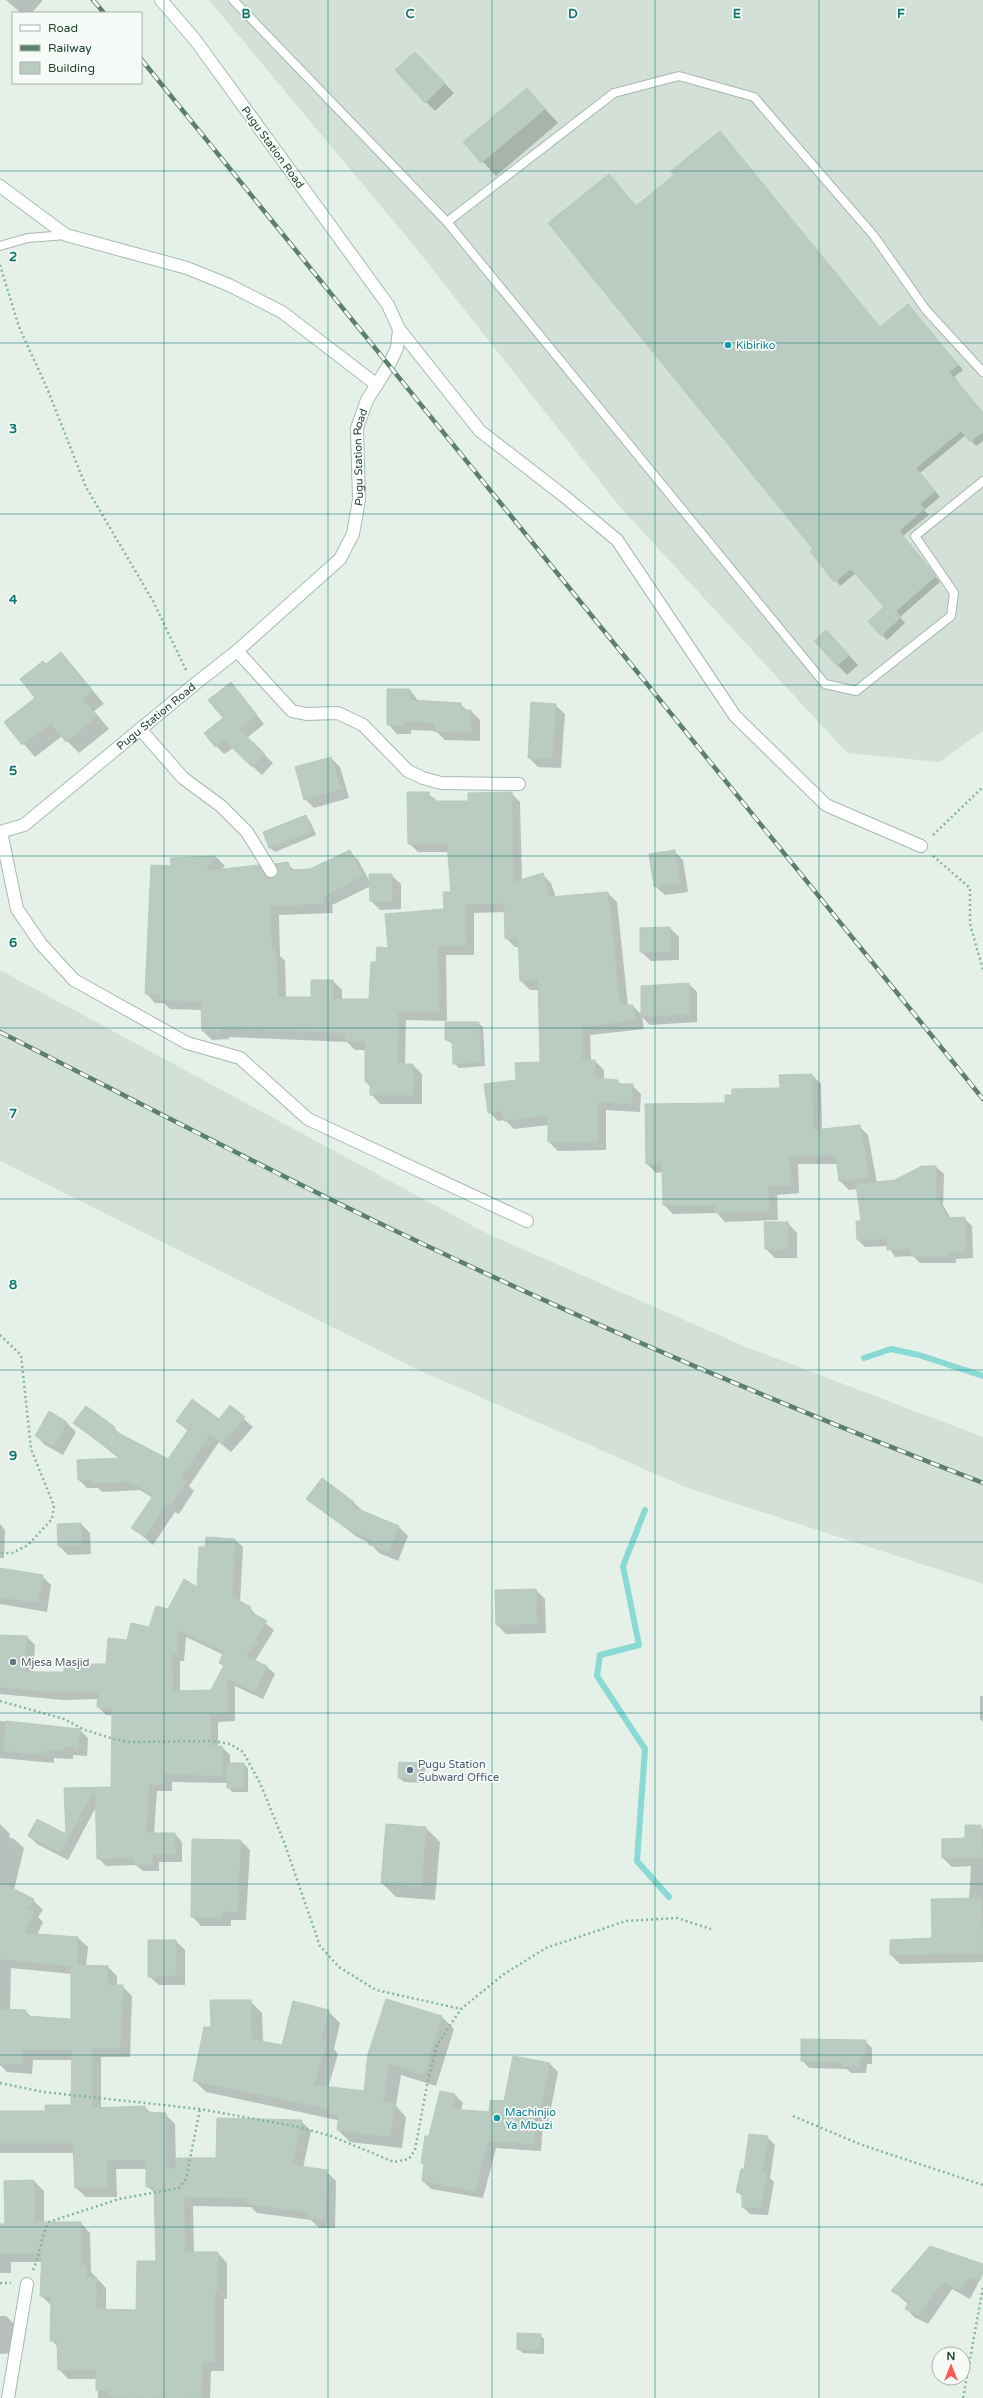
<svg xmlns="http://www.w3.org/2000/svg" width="983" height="2398" viewBox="0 0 983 2398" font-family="'Varela Round',sans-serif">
	<rect width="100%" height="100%" fill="#e5f0e9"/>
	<g fill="#d3e0d7">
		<polygon points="209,0 983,0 983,731 939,762 847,753 620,507 411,242"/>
		<polygon points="0,970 488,1234 746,1347 983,1437 983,1584 685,1487 412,1367 0,1161"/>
	</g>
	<g fill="#0003" fill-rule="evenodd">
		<polygon points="6,0 43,0 32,13 21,13"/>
		<polygon points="424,62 454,93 435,111 426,102"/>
		<polygon points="527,89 558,123 496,176 465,142"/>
		<polygon points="636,207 880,327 908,305 963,370 954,377 983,413 983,441 976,446 966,435 920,473 940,497 924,510 929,515 903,536 940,582 900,617 905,623 887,640 869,622 886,607 856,573 840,586 815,549"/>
		<polygon points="815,641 835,641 858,665 847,675"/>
		<polygon points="61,653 104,704 94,711 109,729 79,753 62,736 35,757 5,722 36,698 46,665"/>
		<polygon points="231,683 264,724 247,738 273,763 262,775 233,748 224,754 216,746 225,719"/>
		<polygon points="410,690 419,702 460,704 468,711 471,711 480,720 480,741 445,740 436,731 411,730 411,734 397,734 388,724"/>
		<polygon points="555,705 565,714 561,768 538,767 529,758"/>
		<polygon points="331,758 340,767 349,798 314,808 305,799"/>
		<polygon points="428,793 437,802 469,802 511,793 520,802 522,880 542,874 551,883 556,898 608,893 617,902 628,1006 633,1006 642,1015 689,984 697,992 697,1022 650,1025 642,1017 644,1029 590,1035 591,1061 595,1061 604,1070 604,1080 618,1081 622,1085 632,1085 641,1094 640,1112 606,1110 606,1150 558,1151 549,1142 549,1125 514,1129 505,1120 498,1121 489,1112 517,1081 541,1063 539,990 530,990 521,981 519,947 515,947 506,938 505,912 474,913 474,955 446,955 447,1021 406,1020 405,1065 413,1065 422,1074 422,1104 380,1104 371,1094 371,1087 366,1082 366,1050 355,1050 347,1042 229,1037 229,1039 212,1040 202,1030 202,1010 170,1009 164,1003 155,1003 146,993 172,867 171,859 216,857 225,866 221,870 258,866 272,880 279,875 287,863 295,871 310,870 349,851 358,860 371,884 391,875 401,884 401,909 380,910 371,901 371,886 332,905 333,913 279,915 280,956 285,961 286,998 312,998 312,981 333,981 342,990 342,1000 370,1000 377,963 389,949 445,910 452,893 449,852 418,852 409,843"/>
		<polygon points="306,817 310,821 316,835 275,852 270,848 264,832"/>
		<polygon points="674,851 683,860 688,892 665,895 655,886"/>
		<polygon points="670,928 679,937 679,960 651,961 641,952"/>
		<polygon points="478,1023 483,1027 485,1066 459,1068 454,1063 453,1044 446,1040"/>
		<polygon points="812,1075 821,1084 822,1130 859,1126 868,1135 877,1183 895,1181 922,1167 936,1167 944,1174 943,1205 951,1219 964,1218 972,1226 973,1258 956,1259 956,1263 920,1263 913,1256 895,1257 888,1246 865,1247 858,1240 862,1222 857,1189 849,1190 840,1181 838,1164 798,1164 799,1193 777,1195 778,1220 725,1222 717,1213 673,1214 664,1205 663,1172 656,1173 647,1164 726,1104 733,1096 781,1089"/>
		<polygon points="765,1223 788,1223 797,1233 797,1258 775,1258 766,1249"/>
		<polygon points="230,1407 253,1427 231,1452 219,1442 189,1486 194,1491 179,1514 175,1512 153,1545 133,1528 153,1498 140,1490 102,1492 98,1488 87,1488 79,1480 120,1459 74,1423 114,1428 123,1437 168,1460 188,1431 177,1421 219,1420"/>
		<polygon points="49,1413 67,1423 76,1432 63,1455 45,1445 36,1436"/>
		<polygon points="308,1499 353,1502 363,1511 399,1527 408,1536 398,1561 379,1553 370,1543 357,1537"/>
		<polygon points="0,1524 5,1530 4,1558 0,1558"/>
		<polygon points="81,1524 90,1533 91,1554 68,1555 59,1546"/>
		<path d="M235 1540 243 1547 240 1602 250 1608 258 1617 274 1630 255 1661 267 1667 275 1674 263 1699 235 1686V1721L218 1722V1747H222L230 1755V1764H244L248 1768V1792H232L228 1787V1783L172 1782V1791H157L154 1834H175L182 1842V1862H159V1871H143L136 1865 106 1866 98 1858 96 1807 68 1860 37 1844 29 1836H67L65 1789 112 1788 113 1715H106L98 1707V1699L63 1700 0 1694V1636L27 1637 35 1645 33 1673H65L107 1665 128 1641 149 1629 198 1588 206 1548ZM186 1637 224 1655 220 1662 224 1666 212 1691 180 1692V1661H184Z"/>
		<polygon points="0,1569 42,1576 51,1585 47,1612 0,1604"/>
		<polygon points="536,1590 545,1599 546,1633 506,1634 497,1625"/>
		<polygon points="980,1696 983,1696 983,1722 980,1719"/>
		<polygon points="0,1721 80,1730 88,1738 87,1756 73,1755 73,1759 54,1758 54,1763 0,1758 0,1764"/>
		<polygon points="400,1763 421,1764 425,1768 425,1783 404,1782 399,1778"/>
		<path d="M0 1824 10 1834 9 1837 14 1839 24 1848 14 1890 33 1900 43 1910 38 1917 43 1922 37 1935 78 1938 88 1947 86 1966 108 1967 117 1976V1986H122L132 1996 130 2057H101V2108L145 2107 151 2113 165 2114 175 2124 176 2166 216 2159 301 2121 311 2131 303 2168 326 2171 336 2181 335 2228H319L311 2220 257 2213 251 2207 193 2206 194 2253H218L227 2263V2299H224V2371H211L210 2398H98L97 2379H68L59 2369 58 2347 51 2340V2305L41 2296 43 2262H11V2273H0V2225H6L34 2181 44 2191V2223H81L90 2233 91 2272 106 2288V2311H137L157 2262 156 2194 147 2186V2169H116L117 2197H86L76 2188 75 2153H0V2112H46L72 2106 73 2060H33L32 2074 7 2072 0 2065ZM11 1968 72 1974V2021L32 2018 26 2011 10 2010Z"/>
		<polygon points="387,1825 426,1828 440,1842 435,1900 396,1897 382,1883"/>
		<polygon points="980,1826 983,1829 983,1962 900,1964 891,1955 933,1939 969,1899 971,1866 952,1867 943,1858"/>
		<polygon points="241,1841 250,1850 246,1920 231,1920 231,1926 201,1926 192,1916"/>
		<polygon points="176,1941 185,1950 185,1985 159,1985 149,1976"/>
		<polygon points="386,2000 442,2017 454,2029 436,2086 401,2075 396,2106 406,2117 402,2148 350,2142 338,2130 339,2122 337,2120 206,2092 194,2080 212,2028 250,2001 262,2013 263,2042 283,2046 328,2011 340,2023 334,2049 338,2054 328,2088 365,2092"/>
		<polygon points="865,2041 872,2048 872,2064 867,2064 866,2073 851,2073 847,2069 809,2068 802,2060"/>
		<polygon points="550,2064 558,2072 548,2123 543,2122 541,2151 496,2148 483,2198 431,2189 423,2181 425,2165 422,2163 440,2092 455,2095 463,2103 461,2110 490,2113"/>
		<polygon points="767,2137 775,2145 770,2178 774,2182 768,2215 750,2214 743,2207 743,2198 738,2192 745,2170"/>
		<polygon points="983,2269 983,2274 970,2299 952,2289 928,2324 914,2317 906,2308 908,2304 893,2291"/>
		<polygon points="0,2316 6,2316 15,2325 16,2353 0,2354"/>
		<polygon points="518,2334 540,2335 544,2339 544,2354 523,2353 518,2349"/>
	</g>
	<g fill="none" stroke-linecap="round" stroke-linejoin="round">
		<g stroke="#89d9d4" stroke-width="6">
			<polyline points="864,1358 891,1349 919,1355 983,1376"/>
			<polyline points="645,1510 623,1566 639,1645 600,1655 597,1676 645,1749 637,1861 669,1897"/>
		</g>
	</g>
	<g fill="#bacbc1" stroke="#b7cabe" fill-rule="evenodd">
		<polygon points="415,52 445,83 425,103 395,70"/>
		<polygon points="527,88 545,109 481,163 463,142"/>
		<polygon points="720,131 880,327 908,304 958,365 949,372 983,413 983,432 970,442 961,431 916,468 935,491 920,504 924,509 899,531 936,576 896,611 901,617 881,636 868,621 884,607 851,569 834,582 810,551 813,549 548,223 609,174 636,206 674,175 671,171"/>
		<polygon points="826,630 849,655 837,666 814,641"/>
		<polygon points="61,652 93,691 83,699 97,716 66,742 51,723 22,745 4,722 35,698 20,679 43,661 46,664"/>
		<polygon points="231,682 257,715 239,729 265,754 252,767 224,740 215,747 204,733 223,718 208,700"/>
		<polygon points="387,689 410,689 410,700 461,703 461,710 471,710 471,732 435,732 435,723 403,721 403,725 387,725"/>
		<polygon points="531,702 556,704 552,759 528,758"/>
		<polygon points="331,757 341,789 304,800 295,767"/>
		<polygon points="407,792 429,792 429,798 435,798 435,801 468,801 468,793 512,792 513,882 543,873 550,897 608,892 620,1005 633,1005 635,1020 582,1027 582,1060 595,1060 595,1078 618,1080 618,1084 633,1084 632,1104 597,1102 597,1142 548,1142 548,1115 504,1121 502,1111 488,1113 484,1084 516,1080 515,1063 540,1062 538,980 520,981 518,938 505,939 504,903 465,905 466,946 437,946 439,1012 398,1012 397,1064 413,1064 413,1095 370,1095 370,1082 365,1082 365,1041 345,1041 345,1033 221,1028 221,1031 202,1031 201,1002 160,1000 160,994 145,994 151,865 171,866 170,858 216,856 205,871 259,865 265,875 272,878 278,874 275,864 288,862 291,870 310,869 350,850 363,876 324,896 324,904 270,906 272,951 276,951 278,997 311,997 311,980 333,980 333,999 369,999 371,962 376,962 377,947 388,948 385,914 444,909 443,892 451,892 447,843 408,844"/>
		<polygon points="306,815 312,831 269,848 263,832"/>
		<polygon points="675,850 680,883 654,887 649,854"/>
		<polygon points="369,874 392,874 392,901 370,901"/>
		<polygon points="670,927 670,952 640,952 640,928"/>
		<polygon points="689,983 689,1014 641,1017 641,986"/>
		<polygon points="445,1022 479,1022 481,1062 453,1064 452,1040 445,1040"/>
		<polygon points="812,1074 813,1130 860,1125 869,1177 839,1181 836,1155 789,1156 791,1185 768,1186 769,1212 715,1213 715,1205 663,1205 662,1163 646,1164 645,1104 725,1103 725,1095 732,1095 732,1089 780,1088 779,1075"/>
		<polygon points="922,1166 936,1166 936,1196 948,1218 965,1217 966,1251 949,1252 949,1256 911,1256 911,1249 887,1250 887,1239 857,1240 856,1221 861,1221 856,1184 895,1180"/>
		<polygon points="764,1222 788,1222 788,1249 765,1249"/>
		<polygon points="192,1399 219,1419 230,1405 245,1417 222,1444 210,1434 180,1478 186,1481 170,1506 166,1504 145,1537 131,1528 153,1496 131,1482 92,1483 92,1480 78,1480 77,1460 121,1458 73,1423 86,1406 115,1427 113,1430 168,1459 188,1430 176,1421"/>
		<polygon points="49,1411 67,1422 54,1446 35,1436"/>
		<polygon points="322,1478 354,1502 351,1506 399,1526 388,1552 368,1544 371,1539 346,1528 306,1499"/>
		<polygon points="81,1523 82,1545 58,1546 57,1524"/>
		<path d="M206 1537 235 1539 232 1597 251 1607 249 1611 267 1621 246 1656 267 1666 255 1692 227 1679 228 1714H210L211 1746H222V1776L164 1774V1784H149L146 1833H175V1854H152V1864H134V1857L97 1859 95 1788 60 1852 28 1836 37 1819 66 1834 64 1788 111 1787 112 1708 97 1707 98 1692H47L0 1687V1635L27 1636 25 1672H64V1664H106L108 1638 127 1640 131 1623 149 1627 156 1606 168 1609 184 1579 197 1587 199 1547H205ZM178 1630 224 1651 219 1663 224 1665 211 1690 173 1691 172 1654H177Z"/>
		<polygon points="0,1568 43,1575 38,1603 0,1597"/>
		<polygon points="536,1589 537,1624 496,1625 495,1590"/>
		<polygon points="6,1721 80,1729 78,1748 65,1746 64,1751 46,1750 46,1755 4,1751"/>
		<polygon points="399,1762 421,1763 421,1779 398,1778"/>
		<rect x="227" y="1763" width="17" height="25"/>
		<polygon points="386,1824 426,1827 421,1887 381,1883"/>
		<polygon points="965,1825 981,1825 983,1857 942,1858 942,1839 965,1838"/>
		<polygon points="192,1839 241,1840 237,1912 222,1911 222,1917 191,1917"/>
		<polygon points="0,1882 34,1899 27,1909 34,1912 24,1933 78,1937 77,1965 108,1966 108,1985 123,1985 120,2048 92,2048 92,2108 145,2106 145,2112 166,2113 166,2168 175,2169 177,2158 216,2158 217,2118 302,2120 292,2165 327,2170 325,2219 308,2218 308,2212 247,2204 247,2198 184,2197 185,2252 218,2252 218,2290 215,2290 215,2361 202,2361 201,2398 109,2397 109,2391 96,2390 96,2369 58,2370 57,2341 50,2341 51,2296 40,2296 42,2253 0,2253 0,2224 5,2224 4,2181 34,2180 35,2222 81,2222 81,2265 86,2266 86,2277 97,2278 96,2309 136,2310 137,2261 156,2261 154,2186 146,2187 146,2160 107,2160 107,2187 75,2188 73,2143 0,2143 0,2111 45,2111 45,2105 71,2105 72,2050 23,2050 22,2064 0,2063 0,2009 26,2010 26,2016 71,2019 71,1966 0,1959"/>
		<polygon points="981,1898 983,1953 890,1955 890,1940 932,1938 931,1899"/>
		<polygon points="148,1940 176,1940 176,1976 148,1977"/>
		<polygon points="386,1999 442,2016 424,2075 389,2064 383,2102 395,2104 390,2137 337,2130 339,2115 330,2114 330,2109 193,2081 204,2027 211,2027 210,2000 251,2000 251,2039 282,2045 293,2001 329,2010 321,2040 327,2041 314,2085 364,2091 368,2054"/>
		<polygon points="801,2039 866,2040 865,2057 860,2057 859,2066 843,2066 843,2063 801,2061"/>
		<polygon points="513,2056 550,2063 540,2115 535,2114 534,2144 488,2141 475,2191 422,2181 424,2163 421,2163 425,2136 429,2136 440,2091 455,2094 452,2109 489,2112 490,2100 504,2101"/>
		<polygon points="749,2134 768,2136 762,2172 767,2173 761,2208 742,2207 742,2193 736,2192 741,2169 744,2169"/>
		<polygon points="930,2246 983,2264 983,2272 980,2280 968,2278 961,2291 943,2281 919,2316 905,2309 909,2301 891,2291"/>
		<polygon points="517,2333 541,2334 540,2350 517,2349"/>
	</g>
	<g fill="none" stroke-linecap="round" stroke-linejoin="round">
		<defs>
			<g id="lane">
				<polyline points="233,0 447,222 614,93 679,76 754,97 874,236 926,310 983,372"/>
				<polyline points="447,222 825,684 856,691 951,616 954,593 915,536 983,481"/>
				<polyline points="0,246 28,238 66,235"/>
			</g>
			<g id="street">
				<polyline points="399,329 480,431 564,496 617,540 735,716 826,805 921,846"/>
				<polyline points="237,651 292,711 306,714 338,713 363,725 408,771 423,778 441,783 519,784"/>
				<polyline points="140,729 183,778 221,806 247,832 271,871"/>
				<polyline points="1,832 17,909 41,944 74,980 187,1043 240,1058 308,1119 527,1221"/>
				<polyline points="8,2398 27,2284"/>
			</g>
			<g id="secondary">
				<polyline points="0,186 66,235 187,268 229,285 282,312 377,385"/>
				<path id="s1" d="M0 832 24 825 195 684 237 651 340 559 353 534 359 500 357 428 367 400 389 365 397 348 399 329 388 305 196 41 161 0"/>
			</g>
		</defs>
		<use href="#lane" stroke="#a7b9af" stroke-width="10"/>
		<use href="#street" stroke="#a7b9af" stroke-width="14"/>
		<use href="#secondary" stroke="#a5bfb1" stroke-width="14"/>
		<g stroke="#83b69b" stroke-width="2.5" stroke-dasharray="2 3" stroke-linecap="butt">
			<polyline points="0,265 19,327 47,388 86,487 153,601 186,670"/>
			<polyline points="933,835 983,787"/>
			<polyline points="933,856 970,888 970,924 983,970"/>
			<polyline points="0,1335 21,1355 31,1449 54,1506 52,1519 28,1545 12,1553 0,1553"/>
			<polyline points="0,1701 64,1719 85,1730 114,1739 130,1742 212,1741 230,1744 243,1752 260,1783 284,1842 320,1946 339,1967 376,1990 461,2009"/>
			<polyline points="0,2083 44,2092 200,2109 299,2127 331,2136 394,2162 409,2159 415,2150 428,2080 437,2045 461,2009 504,1974 546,1948 626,1921 677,1918 711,1929"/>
			<polyline points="793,2116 862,2145 983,2185"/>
			<path d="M33 2270C41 2254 40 2237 49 2222L119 2199 179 2188 186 2179 200 2109"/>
			<polyline points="0,2283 11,2283"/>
			<polyline points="963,2398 983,2287"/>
		</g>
		<use href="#lane" stroke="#fff" stroke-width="8"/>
		<use href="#street" stroke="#fff" stroke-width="12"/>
		<use href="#secondary" stroke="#fff" stroke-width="12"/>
		<defs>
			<g id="rail">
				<polyline points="93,0 104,13"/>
				<polyline points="141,59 983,1099"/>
				<path d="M0 1032C140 1103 280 1177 423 1244 606 1331 794 1410 983 1483"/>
			</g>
		</defs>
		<use href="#rail" stroke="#5d7f6e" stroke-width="4.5"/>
		<use href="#rail" stroke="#f7fbf8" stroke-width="3" stroke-dasharray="9" stroke-linecap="butt"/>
	</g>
	<path fill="none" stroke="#0f766e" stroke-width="1" stroke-opacity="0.55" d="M164 0V2398M328 0V2398M492 0V2398M655 0V2398M819 0V2398M0 171H983M0 343H983M0 514H983M0 685H983M0 856H983M0 1028H983M0 1199H983M0 1370H983M0 1542H983M0 1713H983M0 1884H983M0 2055H983M0 2227H983"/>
	<g fill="#0f9aa8" stroke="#f7fbf8" stroke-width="1.5">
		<circle cx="728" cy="345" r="4"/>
		<circle cx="497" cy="2118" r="4"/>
	</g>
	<circle fill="#6b7280" stroke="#f7fbf8" stroke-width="1.5" cx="13" cy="1662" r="4"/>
	<circle fill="#5c6f8a" stroke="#f7fbf8" stroke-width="1.5" cx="410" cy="1770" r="4"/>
	<g text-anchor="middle" stroke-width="3.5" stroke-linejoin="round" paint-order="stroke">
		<g font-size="11" fill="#243" stroke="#f7fbf8">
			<text transform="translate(273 147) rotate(54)" y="4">Pugu Station Road</text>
			<text dy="4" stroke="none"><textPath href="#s1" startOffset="544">Pugu Station Road</textPath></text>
			<text dy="4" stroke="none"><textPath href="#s1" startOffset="196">Pugu Station Road</textPath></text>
		</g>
		<g font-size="11" fill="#0d838f" stroke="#f7fbf8" text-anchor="start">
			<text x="736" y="349">Kibiriko</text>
			<text x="505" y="2116">Machinjio<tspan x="505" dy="13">Ya Mbuzi</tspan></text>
		</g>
		<g font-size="11" fill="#5b616d" stroke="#f7fbf8" text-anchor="start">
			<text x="21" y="1666">Mjesa Masjid</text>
		</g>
		<g font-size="11" fill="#4e5e75" stroke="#f7fbf8" text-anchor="start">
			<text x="418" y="1768">Pugu Station<tspan x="418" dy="13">Subward Office</tspan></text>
		</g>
	</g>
	<g font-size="13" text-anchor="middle" font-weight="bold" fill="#0f766e" stroke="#f7fbf8" stroke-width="3.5" stroke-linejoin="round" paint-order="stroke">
		<text x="246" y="18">B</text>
		<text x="410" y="18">C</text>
		<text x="573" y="18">D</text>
		<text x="737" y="18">E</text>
		<text x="901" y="18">F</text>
		<text x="13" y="261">2</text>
		<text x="13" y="433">3</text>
		<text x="13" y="604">4</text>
		<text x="13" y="775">5</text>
		<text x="13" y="947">6</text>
		<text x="13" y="1118">7</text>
		<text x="13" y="1289">8</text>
		<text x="13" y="1460">9</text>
	</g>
	<rect x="12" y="12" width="130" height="72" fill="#f7fbf8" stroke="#a2b2a9"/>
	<rect x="20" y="25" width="20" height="6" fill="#ffffff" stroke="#a2b2a9"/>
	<text x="48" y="32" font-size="12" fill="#224433">Road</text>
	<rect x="20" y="45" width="20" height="6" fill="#5d7f6e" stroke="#a2b2a9"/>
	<text x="48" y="52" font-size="12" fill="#224433">Railway</text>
	<rect x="20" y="62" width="20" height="12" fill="#bacbc1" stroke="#a2b2a9"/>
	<text x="48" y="72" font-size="12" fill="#224433">Building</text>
	<g transform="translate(951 2366)"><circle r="19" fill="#f7fbf8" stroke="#a2b2a9"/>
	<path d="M0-3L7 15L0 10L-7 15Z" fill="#fe5a55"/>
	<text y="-6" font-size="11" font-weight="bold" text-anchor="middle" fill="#224433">N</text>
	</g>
</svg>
